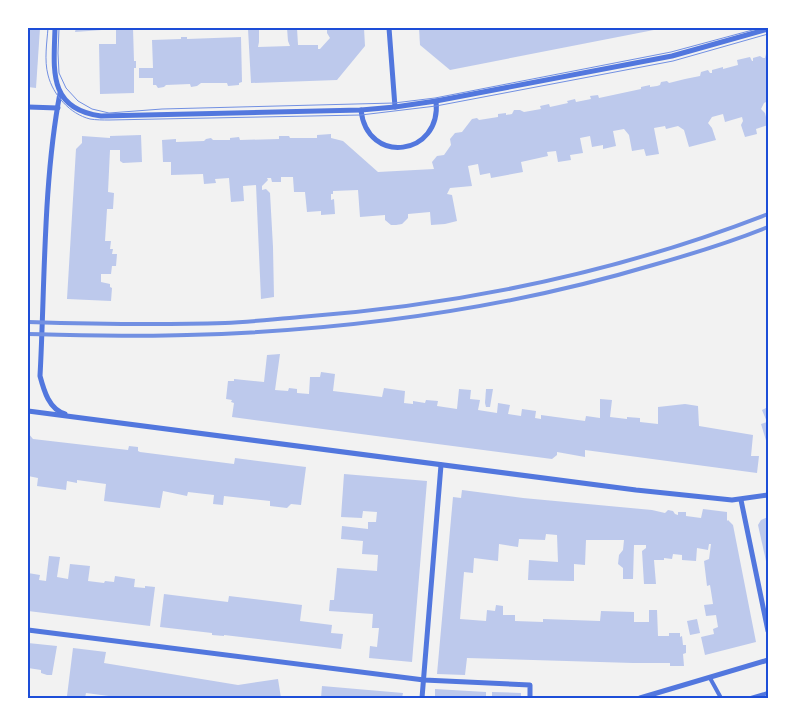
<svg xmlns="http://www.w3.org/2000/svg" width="796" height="726" viewBox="0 0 796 726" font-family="Mulish,sans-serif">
	<rect width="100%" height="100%" fill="#f2f2f2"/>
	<g fill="#bdc9ec">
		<polygon points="28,28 40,28 36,88 28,87"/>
		<polygon points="76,28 115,28 115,29 75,32"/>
		<polygon points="116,28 133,28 134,61 136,61 136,68 134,68 134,93 100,94 99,44 116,44"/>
		<polygon points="287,28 297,28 298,45 318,45 318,49 320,49 330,38 327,33 327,28 364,28 365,46 337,80 251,83 248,29 259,29 259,42 258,47 290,46 288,41"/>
		<polygon points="419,28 664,28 450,70 420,45"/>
		<polygon points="181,37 187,37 187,39 241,37 242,82 239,83 239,85 228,86 227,83 201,83 197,86 191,87 190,84 166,85 164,87 158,88 156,85 153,85 153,78 139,78 139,68 153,68 152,40 181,39"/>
		<polygon points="766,54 768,54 768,101 764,103 761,109 765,113 768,125 756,129 757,134 745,137 741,125 743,121 742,117 725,122 723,114 712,117 708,123 712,128 716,140 689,147 684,130 678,126 666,129 665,126 654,128 659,154 646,156 644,149 632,151 629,135 624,129 613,131 616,146 603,149 603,145 592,147 590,136 580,138 583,153 570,155 571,160 558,162 556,151 547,152 548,156 521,162 523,172 491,178 490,173 480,175 478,164 468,166 472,186 450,188 447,194 452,195 457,221 445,224 431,225 430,212 408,214 408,218 402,224 396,225 391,225 385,220 385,215 360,217 358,190 333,191 333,194 331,194 331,200 334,199 335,214 321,215 321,211 307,212 305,192 294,192 293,177 281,177 281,182 272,182 271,178 267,178 268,180 262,186 262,190 266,189 270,193 273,247 274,297 261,299 256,185 243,186 244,201 231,202 229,178 215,179 216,183 204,184 203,174 171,175 171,162 163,162 162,140 176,139 176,142 204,141 206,139 211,138 213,140 230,140 230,138 239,137 240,140 279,139 279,136 289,136 290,138 317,138 317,135 331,134 331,138 343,141 378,172 434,169 432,162 437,156 444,155 451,145 450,139 455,133 462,132 472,119 477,118 479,120 498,117 498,114 506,113 506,115 512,114 514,110 520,110 524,112 541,109 540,106 549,104 550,107 568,103 567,101 575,99 576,102 591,99 590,96 598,95 599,98 641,89 641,87 650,85 650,87 657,86 660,85 661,82 667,81 669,83 685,79 700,76 701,72 708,70 710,73 712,73 712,70 723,67 723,69 738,65 737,60 750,57 752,61 753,61 753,58 760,56 763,58 765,58"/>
		<polygon points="141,135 142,162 123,163 120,161 120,150 110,150 108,192 114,193 113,209 107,209 105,241 111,241 110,249 113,249 112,254 117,254 116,266 112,266 111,274 101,274 101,282 110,284 110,287 112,288 111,301 67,299 76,149 82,143 82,136 110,138 110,136"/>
		<polygon points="280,354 275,390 288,391 289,388 297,389 297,393 309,394 310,377 320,377 321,372 335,374 333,391 382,397 384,388 405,391 404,403 413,404 413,401 425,403 426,400 438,401 437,406 457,409 459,389 471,390 470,399 480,400 478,410 497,413 498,403 510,405 508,414 521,416 522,409 536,411 535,418 541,419 541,415 585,421 586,416 600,418 600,399 612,400 610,417 627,419 627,417 640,418 640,422 658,424 658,407 685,404 698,406 699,426 753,435 751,456 759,456 757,473 585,450 585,457 557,452 557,455 552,459 232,417 234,403 231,402 232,400 226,399 228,381 234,381 234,379 264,382 267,355"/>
		<polygon points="486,389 493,389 490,407 486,407 485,403"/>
		<polygon points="768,407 768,447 761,424 767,422 762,410"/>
		<polygon points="28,433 33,439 128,450 129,446 138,447 138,451 140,452 234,464 235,458 306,467 301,505 291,504 287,508 270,506 270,501 224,496 223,505 213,504 214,495 188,492 187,496 163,491 160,508 104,501 106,484 77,480 77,483 67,481 66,490 37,486 38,478 28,476"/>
		<polygon points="344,474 427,481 412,662 369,658 370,646 377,647 379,628 372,628 373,614 329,611 330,600 334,600 337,568 377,571 378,555 362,554 363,541 341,539 342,526 368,529 368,522 376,522 377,512 363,511 362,518 341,517"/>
		<polygon points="462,490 523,498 652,510 665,513 668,510 673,511 675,514 678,515 678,512 686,512 686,516 701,518 703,509 727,512 727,521 728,520 733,525 756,642 705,655 701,637 714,634 713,629 718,627 716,615 706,616 704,605 713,604 710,585 707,586 704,561 709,559 711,544 709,544 708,550 697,548 696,561 682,560 682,555 673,554 672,559 664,558 664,560 654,560 656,584 644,584 642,551 646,548 646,545 634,545 633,579 623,579 623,568 618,564 619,555 623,550 624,540 586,540 585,565 574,564 574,581 528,580 529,560 558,562 557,535 546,534 545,540 519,539 518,547 499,544 498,561 474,558 473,573 464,572 460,619 486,621 487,610 495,611 496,605 503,606 503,615 515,615 515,621 543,622 543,619 600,621 601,611 634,612 634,622 649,622 649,610 657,610 658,636 669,636 669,633 680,633 680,637 682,636 683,645 686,645 686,653 683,654 684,666 670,666 670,663 633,663 467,658 465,675 437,674 453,497 461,498"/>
		<polygon points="768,517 768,570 758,525 761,520"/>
		<polygon points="49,556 60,557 57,577 68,579 70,564 90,566 88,581 104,583 105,581 114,582 115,576 135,579 134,587 145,588 145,586 155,587 150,626 28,611 28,573 40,575 39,580 46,581"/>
		<polygon points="164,594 228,602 229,596 302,605 300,621 332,625 331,633 343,634 341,649 224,635 224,636 212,635 212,633 160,627"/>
		<polygon points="697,619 700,633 690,635 687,621"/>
		<polygon points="28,643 57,646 52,675 47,675 41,673 41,670 28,668"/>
		<polygon points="73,648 106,652 104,663 238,685 278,679 281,698 124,698 86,693 85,698 67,696"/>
		<polygon points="322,686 403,693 402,698 321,698"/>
		<polygon points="435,689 486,692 486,698 435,698"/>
		<polygon points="492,692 521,693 521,698 492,698"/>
	</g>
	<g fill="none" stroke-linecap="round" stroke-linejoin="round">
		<g stroke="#5277de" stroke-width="4">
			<polyline points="710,678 721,698"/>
			<polyline points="751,698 768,693"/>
		</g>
		<g stroke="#5277de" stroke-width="5">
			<path d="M55 28C54 69 47 109 101 116L361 110 395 107 436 101 672 56 768 29"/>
			<polyline points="389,28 395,107"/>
			<path d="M60 93C43 183 45 284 40 376 44 391 49 409 65 414"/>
			<polyline points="28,107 58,108"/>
			<path d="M361 110C367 166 442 156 436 101"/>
			<polyline points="28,411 636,490 732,500 768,495"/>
			<polyline points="741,500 768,631"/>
			<polyline points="28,630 424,680 530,685 530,698"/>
			<polyline points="422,698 441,465"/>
			<polyline points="640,698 768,660"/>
		</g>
		<g stroke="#7290e2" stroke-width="1">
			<path d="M48 28C47 42 44 60 48 75 53 95 70 114 90 119 96 120 103 120 109 120L361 115 436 106 673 61 768 34"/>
			<polyline points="59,28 58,53 59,73 66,88 78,101 92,109 109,113 162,109 394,103 435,98 671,52 760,28"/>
		</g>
		<g stroke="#7290e2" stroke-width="4">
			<path d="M28 322C93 324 159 325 225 323 250 322 275 319 300 317 460 305 619 272 768 214"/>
			<path d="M28 334C80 335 134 337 187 335 345 331 502 310 653 265 692 254 731 242 768 227"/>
		</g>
	</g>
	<rect width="796" height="726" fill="none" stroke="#ffffff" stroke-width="58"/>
	<rect x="29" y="29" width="738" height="668" fill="none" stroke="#1d4ed8" stroke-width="2"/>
</svg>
